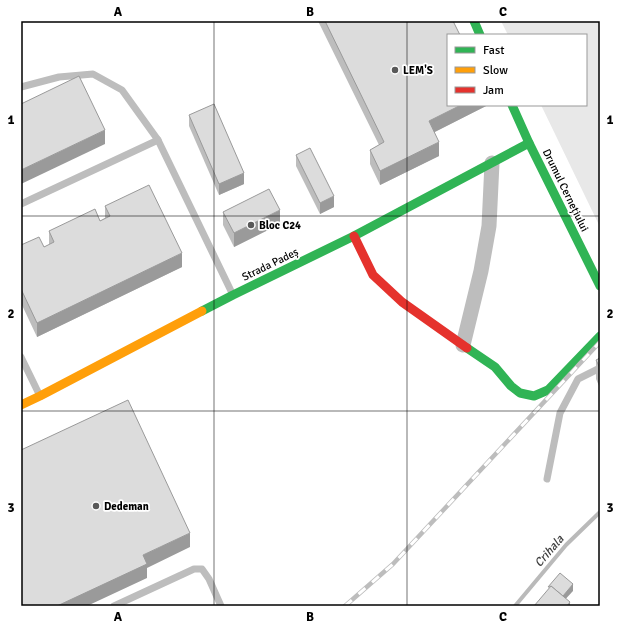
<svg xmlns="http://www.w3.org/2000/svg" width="621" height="627" viewBox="0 0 621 627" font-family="Signika,sans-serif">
	<rect width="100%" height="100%" fill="#fff"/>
	<polygon fill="#e8e8e8" points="501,21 600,21 600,227 541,105 586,105 586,35 508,35"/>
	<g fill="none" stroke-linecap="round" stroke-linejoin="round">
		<polyline stroke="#bababa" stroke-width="4" points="515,606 566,545 600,512"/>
		<g stroke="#bdbdbd" stroke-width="7">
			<polyline points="21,87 59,77 93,74 122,90 158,140 232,293"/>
			<polyline points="21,204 158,140"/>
			<polyline points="21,357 39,394"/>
			<polyline points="547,479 560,413 578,379 600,368"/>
			<polyline points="114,606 194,569 202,569 209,579 221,606"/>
		</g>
		<polyline stroke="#bdbdbd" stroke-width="15" points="463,345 481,271 489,226 492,163"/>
		<g stroke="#30b455" stroke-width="9">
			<polyline points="474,21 480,35"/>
			<polyline points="512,105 529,143 600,286"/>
			<polyline points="202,311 233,295 354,236 529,143"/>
			<polyline points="467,348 495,367 511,386 520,393 534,396 548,390 600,336"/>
		</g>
		<polyline stroke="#ff9f0a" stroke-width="9" points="21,405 40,396 202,311"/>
		<polyline stroke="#e5322d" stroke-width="9" points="354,236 373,275 402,302 467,348"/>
		<defs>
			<polyline id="rail" points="345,606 393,564 600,342"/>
		</defs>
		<use href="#rail" stroke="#bdbdbd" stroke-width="4.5"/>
		<use href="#rail" stroke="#fff" stroke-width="3" stroke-dasharray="9" stroke-linecap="butt"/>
	</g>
	<g fill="#bdbdbd">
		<polygon points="318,21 453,21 488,105 434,132 439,156 380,185 370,164 370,150 379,145"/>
		<polygon points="189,115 244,184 219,195 189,126"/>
		<polygon points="296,155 334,207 320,214 296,166"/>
		<polygon points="105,206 182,267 37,337 21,303 21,245 44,247 49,245 49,231 100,221 105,218"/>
		<polygon points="223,212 280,224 234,247 223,225"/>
		<polygon points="600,358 600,388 596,379 596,360"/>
	</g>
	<g fill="#9a9a9a">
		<polygon points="461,105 488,105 429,135 429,121"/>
		<polygon points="105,130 105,144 21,184 21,170"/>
		<polygon points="439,142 439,156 380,185 380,171"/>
		<polygon points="244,173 244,184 219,195 219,184"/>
		<polygon points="334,196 334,207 320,214 320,203"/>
		<polygon points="280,210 280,224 234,247 234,233"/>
		<polygon points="182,253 182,267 37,337 37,323"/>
		<polygon points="190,533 190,547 147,568 147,578 87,606 57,606 143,555"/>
		<polygon points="573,584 573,591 561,604 561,597"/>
		<polygon points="570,602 570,606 567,606"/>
	</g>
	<g fill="#dcdcdc" stroke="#9a9a9a">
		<polygon points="325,21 453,21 460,35 448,35 448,105 461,105 429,121 439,142 380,171 370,150 384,142"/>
		<polygon points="79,76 105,130 21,170 21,104"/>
		<polygon points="214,104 244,173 219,184 189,115"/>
		<polygon points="310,148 334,196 320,203 296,155"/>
		<polygon points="149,185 182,253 37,323 21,289 21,245 39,237 44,247 54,242 49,231 95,209 100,221 110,216 105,206"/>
		<polygon points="269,189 280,210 234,233 223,212"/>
		<polygon points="600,358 600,368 596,360"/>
		<polygon points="128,400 190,533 143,555 147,564 57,606 21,606 21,450"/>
		<polygon points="560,573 573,584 563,596 551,586 549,587 548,587"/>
		<polygon points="551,586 570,602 567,606 534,606"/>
	</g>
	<path fill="none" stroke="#000" stroke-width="1" stroke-opacity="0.55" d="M214 21V606M407 21V606M21 216H600M21 411H600"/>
	<g fill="#595959" stroke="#fff" stroke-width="1.5">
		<circle cx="395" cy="70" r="4"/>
		<circle cx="251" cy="225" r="4"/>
		<circle cx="96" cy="506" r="4"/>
	</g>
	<g text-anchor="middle" stroke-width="3.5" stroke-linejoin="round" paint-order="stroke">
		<g font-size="11" font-weight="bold" fill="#000" stroke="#fff" text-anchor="start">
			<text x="403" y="74">LEM'S</text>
			<text x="259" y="229">Bloc C24</text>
			<text x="104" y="510">Dedeman</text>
		</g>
		<g font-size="11" fill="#000" stroke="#fff">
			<text transform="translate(566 190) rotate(64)" y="4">Drumul Cernețiului</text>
			<text transform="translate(270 264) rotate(-26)" y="4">Strada Padeș</text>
		</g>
		<g font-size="12" font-style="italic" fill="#3e3e3e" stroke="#fff">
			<text transform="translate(549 551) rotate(-49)" y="4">Crihala</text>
		</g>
	</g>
	<rect width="621" height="627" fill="none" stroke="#ffffff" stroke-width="44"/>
	<rect x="447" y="34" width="140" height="72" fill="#ffffff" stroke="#999999"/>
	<rect x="455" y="47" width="20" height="6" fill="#30b455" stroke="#999999"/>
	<text x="483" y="54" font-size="12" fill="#000000">Fast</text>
	<rect x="455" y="67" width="20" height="6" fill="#ff9f0a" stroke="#999999"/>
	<text x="483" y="74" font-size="12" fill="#000000">Slow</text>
	<rect x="455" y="87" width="20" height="6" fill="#e5322d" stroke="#999999"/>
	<text x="483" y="94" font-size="12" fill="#000000">Jam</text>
	<rect x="22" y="22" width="577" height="583" fill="none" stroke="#000" stroke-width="1.5"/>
	<g font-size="13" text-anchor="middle" font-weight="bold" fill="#000">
		<text x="118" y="16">A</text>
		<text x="310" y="16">B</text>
		<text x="503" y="16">C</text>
		<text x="11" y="124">1</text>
		<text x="610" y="124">1</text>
		<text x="11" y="318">2</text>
		<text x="610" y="318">2</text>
		<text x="11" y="512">3</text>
		<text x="610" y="512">3</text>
		<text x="118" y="621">A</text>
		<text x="310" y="621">B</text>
		<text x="503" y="621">C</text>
	</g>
</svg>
